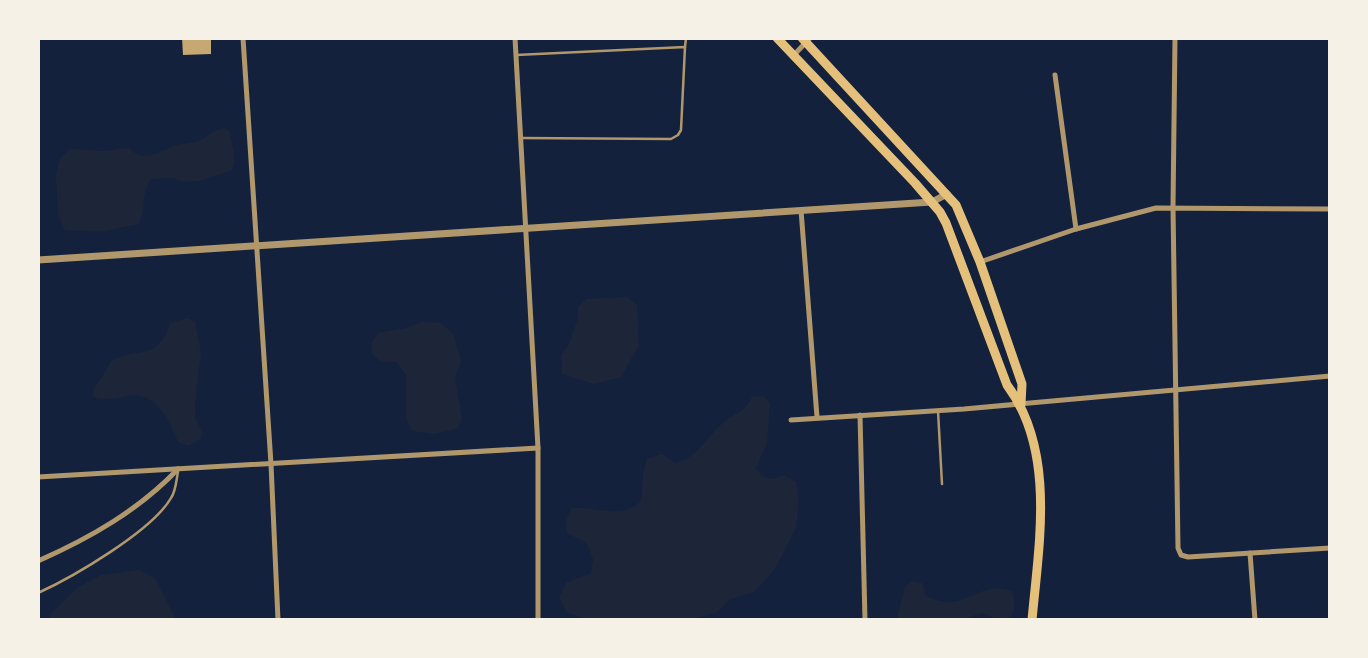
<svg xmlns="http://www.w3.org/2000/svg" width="1368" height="658" viewBox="0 0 1368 658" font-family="Karla,sans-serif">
	<rect width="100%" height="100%" fill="#14213d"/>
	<g fill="#1d2539">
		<path d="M225 128 230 132 235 161 232 170 199 181 184 182 173 178 151 179C141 192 146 208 139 224L99 232 65 230 58 215 56 176 60 158 70 149C81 149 90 150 100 151 109 152 119 148 129 148 144 164 157 152 174 146 182 143 193 144 201 140 212 134 210 131 225 128Z"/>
		<polygon points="627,297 637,305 639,345 621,377 594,384 562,374 561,356 569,344 577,321 578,307 587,299"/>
		<path d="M187 318 195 322 201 353 195 401V418L202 431 201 439 188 446 178 442C172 426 161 400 141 396 124 393 111 404 92 396 94 384 106 375 110 362 141 345 157 363 170 323Z"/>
		<polygon points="424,321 441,323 454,335 461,362 455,378 462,419 458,428 434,434 413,431 406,419 406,375 397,362 382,362 372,354 372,342 378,333 406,328"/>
		<path d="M764 396 770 403 767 443 756 468 762 476 773 479 784 475 796 482 799 500 796 528 775 569 754 592 730 599 716 613 694 619H585L566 612 559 597 566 583 591 573 593 560 587 543 567 533 566 519 572 508C598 506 619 521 641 501L643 475 647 459 662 454 675 463C698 458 706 437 723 423 737 410 740 418 752 397Z"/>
		<polygon points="139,570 155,578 176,619 49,619 50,614 78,587 101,575"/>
		<path d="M913 581 922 583 925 595C964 617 978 578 1012 591L1015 605 1011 619C999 620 992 618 982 613L963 619H897L905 586Z"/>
	</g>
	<polygon fill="#c6a872" points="182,38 211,38 211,54 183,55"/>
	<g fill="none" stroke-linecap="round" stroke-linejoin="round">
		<g stroke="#b1986c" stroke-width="2.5">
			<polyline points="685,47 686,38"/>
			<polyline points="516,55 685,47 681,130 678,135 671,139 521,138"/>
			<polyline points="938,411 942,484"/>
			<path d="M38 593C73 577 152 531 171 498 176 491 176 481 178 472"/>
		</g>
		<g stroke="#b1986c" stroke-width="5">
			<polyline points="243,38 271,464 278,620"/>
			<polyline points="515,38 538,448 538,620"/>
			<polyline points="1175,38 1173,207 1178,548 1181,555 1188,557 1330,548"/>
			<polyline points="793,56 810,38"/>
			<polyline points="1055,75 1076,229"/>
			<polyline points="801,210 817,417"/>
			<polyline points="980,262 1076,229 1156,208 1330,209"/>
			<polyline points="860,415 865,620"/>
			<polyline points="791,420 964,409 1330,376"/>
			<polyline points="38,477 538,448"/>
			<polyline points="1250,553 1255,620"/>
			<path d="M38 561C90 538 139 510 178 469"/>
		</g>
		<polyline stroke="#b1986c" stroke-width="7" points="38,260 932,202 947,194"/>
		<g stroke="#e5c07b" stroke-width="9">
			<path d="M777 38 915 183 940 212 946 223 1007 385C1056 451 1039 543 1032 620"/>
			<polyline points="802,38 956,205 980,262 1022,384 1021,404"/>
		</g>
	</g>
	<rect width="1368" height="658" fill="none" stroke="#f6f1e7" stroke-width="80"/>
</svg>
